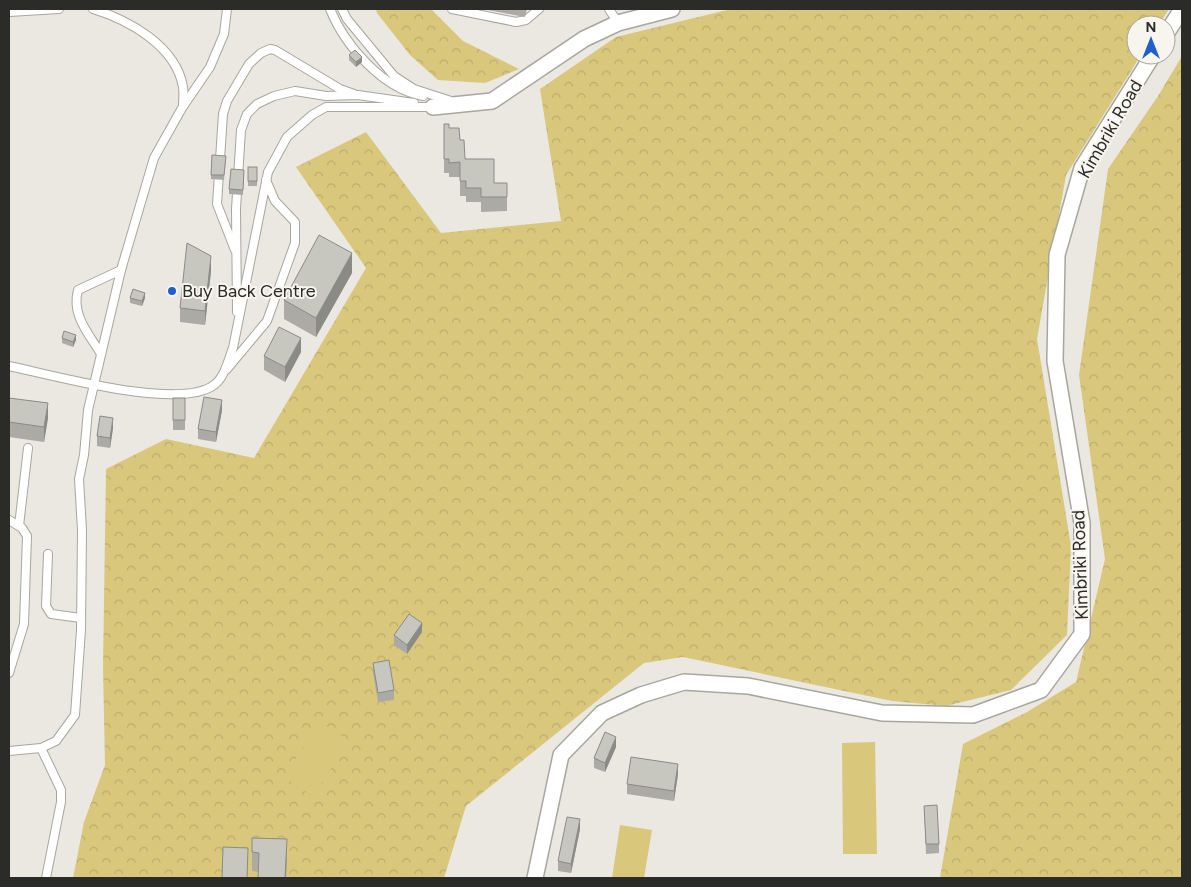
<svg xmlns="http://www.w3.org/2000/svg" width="1191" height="887" viewBox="0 0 1191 887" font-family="Figtree,sans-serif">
	<defs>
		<pattern id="forest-crowns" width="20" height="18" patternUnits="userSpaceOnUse" patternTransform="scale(1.25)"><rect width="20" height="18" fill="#d9c87c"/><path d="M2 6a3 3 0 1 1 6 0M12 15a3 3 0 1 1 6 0" fill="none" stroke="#baac6b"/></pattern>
	</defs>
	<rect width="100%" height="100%" fill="#eae8e1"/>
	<g fill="url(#forest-crowns)">
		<polygon points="376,9 431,9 463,41 519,69 485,83 438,80 410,55 377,13"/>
		<polygon points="731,9 1169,9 1159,25 1136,25 1136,55 1141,55 1066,175 1037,339 1071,546 1067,635 1011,690 946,706 892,701 683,657 644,663 466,806 444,878 73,878 84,822 105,765 103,667 106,469 166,439 254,458 366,268 296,167 366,132 441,233 561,221 540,89 616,37"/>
		<polygon points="1182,56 1182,878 940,878 963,744 1027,712 1076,682 1105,559 1079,375 1108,169 1158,96"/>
	</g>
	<g fill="#d9c87c">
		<polygon points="320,722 348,740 314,797 284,777"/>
		<polygon points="875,742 877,854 843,854 842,743"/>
		<polygon points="620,825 652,830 644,878 612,878"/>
	</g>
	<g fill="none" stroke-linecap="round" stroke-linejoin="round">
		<defs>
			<g id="service">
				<path d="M93 9C129 20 176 46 183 87 184 93 183 100 183 106"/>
				<path d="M330 9C345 46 383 89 423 96"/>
				<polyline points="342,9 347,19 394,76 414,89 451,101"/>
				<polyline points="452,9 516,22 526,20 539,9"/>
				<polyline points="609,9 618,23"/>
				<polyline points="9,12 59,9"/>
				<polyline points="235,250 217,204 223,114 227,101 249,64 261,53 270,49 275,50 340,89 354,94"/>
				<polyline points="237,312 236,209 241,130 247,114 257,104 274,96 295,91 326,96 358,95 414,103"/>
				<path d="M101 354C89 334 71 315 78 290L121 270"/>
				<path d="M9 366C53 375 179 411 214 385 225 377 228 360 233 348L268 172 287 137 312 115 326 107H433"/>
				<polyline points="227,369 267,321 295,243 295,222 275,201 266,180"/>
				<polyline points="9,520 22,528 27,536 24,624 9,673"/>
				<polyline points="19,526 28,448"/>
				<polyline points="48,554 46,606 51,614 81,618"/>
				<polyline points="41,748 61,790 61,802 46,878"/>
				<polyline points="9,751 41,748 56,741 75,715 81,630 82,530 79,479 84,455 88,410 121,270 154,158 182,108 210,67 224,34 227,9"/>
			</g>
			<g id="minor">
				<polyline points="1166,34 1182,9"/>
				<polyline points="433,107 492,101 584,39 618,23 672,9"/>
				<polyline points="535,878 561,755 602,713 641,695 684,682 748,686 882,713 973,715 1041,690 1082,634 1082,523 1055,361 1057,255 1082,168 1153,55"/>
			</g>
		</defs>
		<use href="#service" stroke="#a7a69f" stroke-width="10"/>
		<use href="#minor" stroke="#a7a69f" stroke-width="18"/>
		<use href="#service" stroke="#fff" stroke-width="8"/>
		<use href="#minor" stroke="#fff" stroke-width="15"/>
	</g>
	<g fill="#abaaa4">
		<polygon points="483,9 527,9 525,17"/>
		<polygon points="349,55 362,62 356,67 349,60"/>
		<polygon points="444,124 449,128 460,140 465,159 494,183 507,183 507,211 481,212 481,202 466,202 466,196 460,196 460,177 449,177 449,173 444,173"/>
		<polygon points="226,156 224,180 211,179 211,175"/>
		<rect x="248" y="167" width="9" height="19"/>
		<polygon points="244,170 243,195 229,194 229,189"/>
		<polygon points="211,271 205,325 180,322 180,308"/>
		<polygon points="352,273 316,337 284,319 284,300"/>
		<polygon points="130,298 145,298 142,306 130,303"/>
		<polygon points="62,338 76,340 73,347 62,343"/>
		<polygon points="301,352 285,382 264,370 264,356"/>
		<polygon points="9,398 48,418 44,442 9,437"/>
		<rect x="173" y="398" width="12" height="32"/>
		<polygon points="222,410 216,442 198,439 198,429"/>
		<polygon points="113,428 110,448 97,446 97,436"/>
		<polygon points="422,632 407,654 394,645 394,635"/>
		<polygon points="373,663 394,690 394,700 378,702 373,673"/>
		<polygon points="616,747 605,772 594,768 594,758"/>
		<polygon points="678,774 674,801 627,794 627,784"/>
		<polygon points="924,806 939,844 939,853 926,854"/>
		<polygon points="580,829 571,873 558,871 558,861"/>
		<polygon points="252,838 287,858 286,878 258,878 259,872 252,871"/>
	</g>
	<g fill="#8b8b86">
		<polygon points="362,57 362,62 356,67 356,62"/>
		<polygon points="352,253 352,273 316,337 316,318"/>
		<polygon points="211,256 211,271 205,325 205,311"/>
		<polygon points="145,293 145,298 142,306 142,301"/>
		<polygon points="76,335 76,340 73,347 73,342"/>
		<polygon points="301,338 301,352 285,382 285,367"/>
		<polygon points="222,400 222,410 216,442 216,432"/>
		<polygon points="48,403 48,418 44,442 44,427"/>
		<polygon points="113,418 113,428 110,448 110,438"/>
		<polygon points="422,623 422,632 407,654 407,645"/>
		<polygon points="616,737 616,747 605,772 605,763"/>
		<polygon points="678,764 678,774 674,801 674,791"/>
		<polygon points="580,819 580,829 571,873 571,864"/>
		<polygon points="287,839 286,878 285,878"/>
	</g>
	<g fill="#c7c6bf" stroke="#8b8b86">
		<polygon points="355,50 362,57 356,62 349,55"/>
		<polygon points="444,124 449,124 449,128 459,128 460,140 464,140 465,159 494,159 494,183 507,183 507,197 481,197 481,188 466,188 466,181 460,181 460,162 449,163 449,159 444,159"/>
		<polygon points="212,155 226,156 224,175 211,175"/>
		<rect x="248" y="167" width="9" height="14"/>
		<polygon points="231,169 244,170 243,190 229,189"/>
		<polygon points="319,235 352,253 316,318 284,300"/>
		<polygon points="187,243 211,256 205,311 180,308"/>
		<polygon points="133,289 145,293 142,301 130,298"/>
		<polygon points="279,327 301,338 285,367 264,356"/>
		<polygon points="64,331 76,335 73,342 62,338"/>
		<polygon points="204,397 222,400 216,432 198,429"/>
		<polygon points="9,398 48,403 44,427 9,422"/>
		<rect x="173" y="398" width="12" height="22"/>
		<polygon points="100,416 113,418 110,438 97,436"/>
		<polygon points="409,614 422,623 407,645 394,635"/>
		<polygon points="389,660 394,690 378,693 373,663"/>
		<polygon points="605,732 616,737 605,763 594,758"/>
		<polygon points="631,757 678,764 674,791 627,784"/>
		<polygon points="937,805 939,844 926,844 924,806"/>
		<polygon points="567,817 580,819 571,864 558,861"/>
		<polygon points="252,838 287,839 285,878 258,878 259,853 252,852"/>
		<polygon points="223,847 248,848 247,878 222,878"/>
	</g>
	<circle fill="#205fcb" stroke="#f7f5ee" stroke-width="2" cx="172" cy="291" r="5"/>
	<g text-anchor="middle" stroke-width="4" stroke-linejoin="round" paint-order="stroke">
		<g font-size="18" fill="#2b2b28" stroke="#f7f5ee">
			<text transform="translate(1110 129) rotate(-60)" y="6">Kimbriki Road</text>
			<text transform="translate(1080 565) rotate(-92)" y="6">Kimbriki Road</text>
		</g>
		<g font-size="18" fill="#2b2b28" stroke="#f7f5ee" text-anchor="start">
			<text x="182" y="297">Buy Back Centre</text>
		</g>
	</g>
	<rect width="1191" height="887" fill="none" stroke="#2b2b28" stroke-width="20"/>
	<g transform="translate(1151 40)"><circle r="24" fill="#f7f5ee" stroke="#a5a49f"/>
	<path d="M0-4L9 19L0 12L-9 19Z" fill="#205fcb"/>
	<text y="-8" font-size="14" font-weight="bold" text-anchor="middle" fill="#2b2b28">N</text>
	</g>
</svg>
